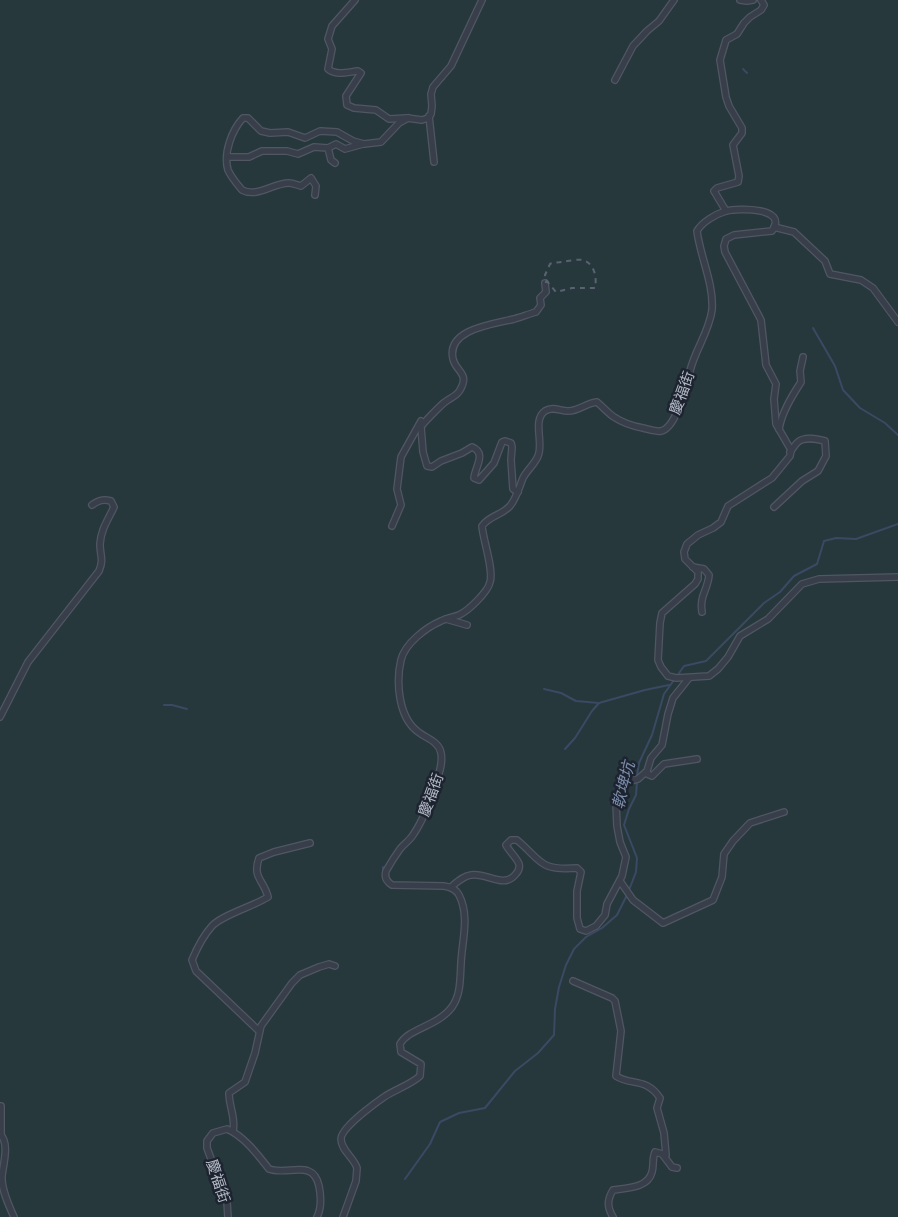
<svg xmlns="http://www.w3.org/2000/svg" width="898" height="1217" viewBox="0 0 898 1217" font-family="'PT Sans','Noto Sans TC',sans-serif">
	<rect width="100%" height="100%" fill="#252c3b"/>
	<rect fill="#26383c" x="0" y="0" width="898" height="1217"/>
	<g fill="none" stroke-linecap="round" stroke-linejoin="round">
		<g stroke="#3b4963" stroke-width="2">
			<polyline points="743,69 747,73"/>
			<polyline points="813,328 835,366 843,390 860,408 885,423 898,435"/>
			<polyline points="677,676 684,666 706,661 764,603 780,592 794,576 817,564 824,541 836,538 856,539 898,524"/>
			<polyline points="544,689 561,693 576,701 599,703"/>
			<polyline points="164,705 172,705 187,709"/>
			<polyline points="565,749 575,738 592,711 599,703 645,690 669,685"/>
			<polyline points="637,776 639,763 652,735 664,694 674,680"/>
			<polyline points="383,867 383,870"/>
			<polyline points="629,890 636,872 637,858 624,825 629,809 636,795 637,781"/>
			<polyline points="405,1179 430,1144 440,1122 459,1113 485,1108 515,1071 538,1053 554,1035 555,1009 559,987 566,965 574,949 586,937 602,928 617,915 627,895"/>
		</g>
		<defs>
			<g id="minor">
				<path d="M355 0 332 26 328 39 332 49 328 69C336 76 348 72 358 71L361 73 346 96 347 105 354 108 376 110 389 119 407 118 422 120 428 118 431 114 432 106 431 94 433 87 451 66 482 0"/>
				<polyline points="740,0 747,1 753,0"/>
				<polyline points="615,80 633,46 647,31 659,21 674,0"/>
				<polyline points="429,116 434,162"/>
				<polyline points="328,148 336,144 345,149 363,144"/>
				<polyline points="228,157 249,157 262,151 287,151 298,154 314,147 328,148 331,160 335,163"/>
				<path d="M315 195 316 186 311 178 301 186C297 185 293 183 289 183 273 183 257 198 242 190 237 184 231 177 228 170 223 153 232 130 243 118H248L261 131 270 133 288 132 305 138 320 131 337 132 353 141 364 144 381 142 399 123 408 118"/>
				<polyline points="726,211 714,191 717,188 738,182 739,176 733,145 742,133 742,128 729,106 726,97 720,60 726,40 737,34 744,23 750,17 761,10 764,5 761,0"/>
				<polyline points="774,227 794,232 825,261 830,274 861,280 873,288 898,322"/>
				<path d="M779 429C782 412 792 396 801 382L800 371 803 357"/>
				<path d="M518 492 513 489 511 460 512 447 511 443 505 441 502 442 494 463 479 480 474 478C475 467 487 453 472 447L462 453 441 461 432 467 427 466 423 452 421 427C423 423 441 405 445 402 450 398 457 396 460 390 470 373 456 372 453 359 446 329 494 324 514 319 521 317 529 314 536 312L541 305 540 298 546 292 545 283"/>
				<path d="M774 507 802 481 818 471 826 456 825 441C817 439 805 436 798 442 795 444 793 449 790 452"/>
				<polyline points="392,526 401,505 397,489 401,457 421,421"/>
				<path d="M693 567 704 569 709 575C708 589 699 597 702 612"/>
				<polyline points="446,619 467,625"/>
				<path d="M0 717 28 662 99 571C104 559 100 556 100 544 101 529 108 520 114 507L111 501C103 499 99 500 92 505"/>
				<polyline points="645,773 652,776 664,764 697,759"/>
				<polyline points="620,881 633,900 663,923 713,900 722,877 724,854 733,841 750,823 784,812"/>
				<path d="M451 887C457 882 463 876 471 875 486 872 503 889 515 875 518 872 520 868 519 864 517 858 509 851 506 845L511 840H517C542 861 539 871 577 868L581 872 577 891V918L580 929 586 931 596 926 605 915 607 904 622 876 626 857 620 842 617 826 616 803 626 782 638 779 647 771 651 758 662 745 668 714 673 698 689 678"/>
				<path d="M573 981 612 998 615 1001 621 1031 616 1076C631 1086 646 1077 660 1098L657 1108 664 1133 666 1155 655 1152C652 1159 654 1165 652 1172 648 1188 627 1188 613 1190 607 1200 607 1207 613 1217"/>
				<path d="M259 1031 196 971 192 960C197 948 203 936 212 926 222 915 254 906 268 897 264 880 252 878 259 858L274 852 310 843"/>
				<polyline points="1,1106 1,1135"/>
				<path d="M233 1131C236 1118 229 1107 229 1093L245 1082 255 1053 261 1026 292 983 300 975 319 967 329 964 335 966"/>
				<path d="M0 1134C10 1143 3 1165 2 1176 1 1189 9 1206 14 1217"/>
				<polyline points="663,1155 672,1167 677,1168"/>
				<path d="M228 1217 227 1202 207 1148V1141L213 1133 227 1129C244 1136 258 1155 269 1169 288 1176 313 1158 319 1186 321 1196 322 1207 317 1217"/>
				<path d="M343 1217 356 1181 357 1168C354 1158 341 1150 341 1139 341 1128 374 1104 384 1097 396 1089 410 1085 420 1076L421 1064 401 1052 400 1044C409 1028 437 1027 452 1007 461 994 460 979 461 963 462 941 470 916 459 895 456 889 451 887 444 886L392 885C387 882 384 878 386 871 390 864 395 856 400 849 404 844 410 840 413 835 424 819 430 802 436 783 439 774 443 763 441 753 439 741 425 738 417 731 398 716 396 681 401 660 405 643 427 627 441 621 447 618 454 617 459 615 468 611 488 592 490 582 494 570 483 540 482 526 490 515 501 516 510 506 516 499 519 488 523 478 527 470 535 464 538 456 544 443 532 420 545 411 553 406 560 411 568 411 579 411 586 403 597 402 603 407 608 413 614 417 623 423 632 426 643 428 648 429 656 432 661 431 677 428 686 384 690 371 695 350 709 332 712 310 714 284 700 256 697 231 702 222 716 214 726 211 738 208 789 207 772 231L734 235 726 239 724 246 725 252 761 320 766 365 776 384 774 399 776 424 791 450 790 456 772 478 728 506 721 522 713 528 698 535 687 544 684 552 685 559 698 572V579L695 584 662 613 660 623 658 660 661 667 668 676 676 678 709 676 718 669 728 657 740 636 768 619 802 584 819 579 898 577"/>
			</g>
		</defs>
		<use href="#minor" stroke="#505763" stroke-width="8"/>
		<use href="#minor" stroke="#383f4b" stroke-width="5.5"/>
		<path stroke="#5a6272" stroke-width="2" stroke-dasharray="5 5" stroke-linecap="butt" d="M546 280 556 292 572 288H595C597 278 595 264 583 260 577 259 568 261 562 262 557 263 554 262 550 264L545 275 546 283"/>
	</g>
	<g text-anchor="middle" stroke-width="5" stroke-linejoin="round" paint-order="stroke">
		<g font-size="15" fill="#b4bac7" stroke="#1d2430">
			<text transform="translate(682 393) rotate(-70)" y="5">慶福街</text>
			<text transform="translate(431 795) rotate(-70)" y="5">慶福街</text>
			<text transform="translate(218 1181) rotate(72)" y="5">慶福街</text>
		</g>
		<g font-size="16" font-style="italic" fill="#7d8eac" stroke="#1d2430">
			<text transform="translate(623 785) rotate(-76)" y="6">軟埤坑</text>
		</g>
	</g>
</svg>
